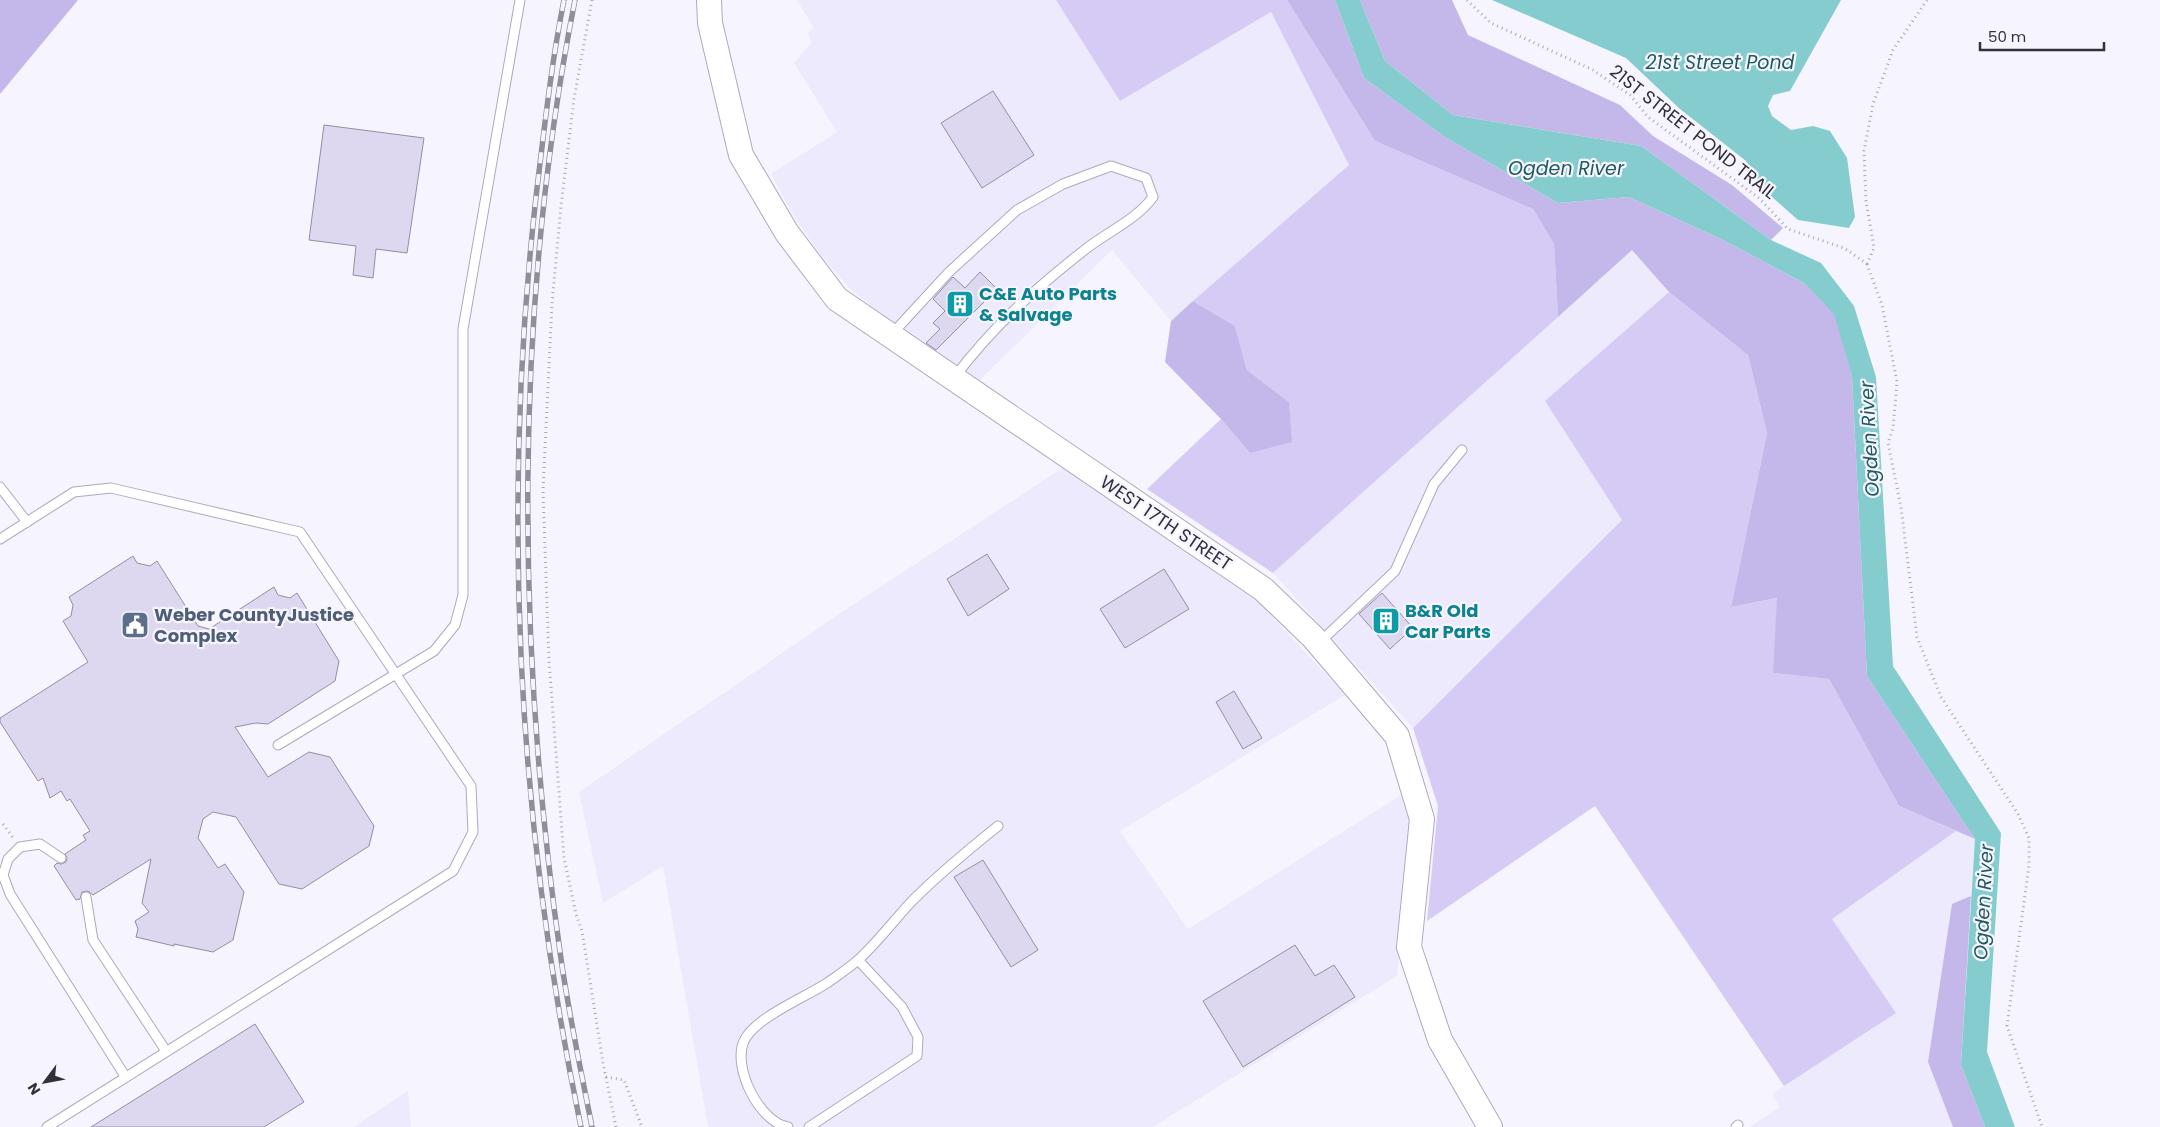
<svg xmlns="http://www.w3.org/2000/svg" width="2160" height="1127" viewBox="0 0 2160 1127" font-family="Poppins,sans-serif">
	<rect width="100%" height="100%" fill="#f6f4fe"/>
	<g fill="#eeeafd">
		<polygon points="797,0 1056,0 1121,101 1271,12 1349,165 1171,321 1112,250 978,382 895,326 850,289 820,254 793,215 771,174 837,132 794,63 812,42 807,33 814,28"/>
		<polygon points="1632,250 1669,292 1545,401 1622,520 1413,728 1273,573"/>
		<polygon points="1064,467 1258,601 1345,695 1120,831 1188,929 1403,794 1412,818 1397,976 1153,1127 708,1127 663,866 603,903 579,792 845,610"/>
		<polygon points="1956,831 1975,839 1971,896 1952,904 1928,1062 1953,1127 1750,1127 1780,1107 1772,1094 1895,1013 1832,919"/>
		<polygon points="408,1091 411,1127 354,1127"/>
	</g>
	<g fill="#d5cbf5">
		<polygon points="1056,0 1287,0 1375,141 1533,209 1554,244 1558,317 1273,573 1147,489 1221,419 1250,453 1289,402 1247,370 1235,326 1193,301 1349,165 1271,12 1120,101"/>
		<polygon points="1669,292 1748,355 1767,433 1731,607 1778,598 1774,673 1829,679 1899,806 1956,831 1832,919 1896,1013 1784,1086 1595,806 1427,921 1438,806 1413,728 1622,520 1545,401"/>
	</g>
	<g fill="#c4b8ea">
		<polygon points="0,0 78,0 0,94"/>
		<polygon points="1287,0 1335,0 1364,78 1445,137 1558,203 1629,197 1721,239 1804,283 1835,314 1852,376 1867,676 1975,839 1899,806 1829,679 1773,673 1777,598 1731,607 1767,433 1748,355 1669,292 1632,250 1558,317 1554,244 1533,209 1375,141"/>
		<polygon points="1360,0 1452,0 1468,35 1620,105 1653,136 1732,185 1783,228 1771,240 1641,146 1453,115 1385,61"/>
		<polygon points="1193,301 1235,326 1247,370 1289,402 1292,442 1250,453 1221,419 1165,362 1171,321"/>
		<polygon points="1971,896 1961,1065 1985,1127 1953,1127 1928,1062 1952,904"/>
	</g>
	<g fill="#85ccce">
		<polygon points="1335,0 1360,0 1385,61 1453,115 1641,146 1771,240 1821,263 1854,306 1876,377 1893,666 2001,833 1987,1052 2015,1127 1985,1127 1961,1065 1975,839 1867,676 1852,376 1834,314 1804,283 1721,239 1629,197 1558,203 1445,137 1364,78"/>
		<polygon points="1492,0 1841,0 1790,91 1773,95 1768,106 1772,116 1791,130 1813,126 1830,131 1847,158 1855,217 1849,228 1798,220 1763,189 1746,161 1680,109 1626,58"/>
	</g>
	<g fill="#ddd8ef" stroke="#938ea3">
		<polygon points="993,91 1034,155 982,188 941,123"/>
		<polygon points="324,125 424,138 407,253 376,249 373,278 353,275 356,246 309,240"/>
		<polygon points="980,272 997,289 936,350 926,343 940,329 933,323 945,311 933,299 953,277 965,288"/>
		<polygon points="987,554 1009,589 968,616 947,579"/>
		<polygon points="133,556 137,563 150,566 157,561 198,626 209,629 274,587 278,595 290,598 297,593 339,661 335,681 268,724 256,723 235,727 268,777 309,752 330,757 374,826 369,846 302,889 279,884 236,817 213,812 203,819 198,838 218,868 225,864 244,892 233,940 213,952 174,944 174,946 136,937 138,929 135,921 149,912 142,903 151,859 93,895 88,891 82,892 80,899 76,900 54,866 57,863 61,864 66,862 67,858 65,854 86,840 83,835 90,831 70,799 67,801 61,791 50,798 43,778 38,781 0,722 0,718 88,662 63,621 71,616 73,605 69,597"/>
		<polygon points="1164,569 1189,609 1125,648 1100,609"/>
		<polygon points="1382,593 1413,628 1390,649 1359,614"/>
		<polygon points="1234,691 1262,738 1243,749 1216,702"/>
		<polygon points="983,860 1038,950 1011,967 954,877"/>
		<polygon points="1295,945 1315,976 1334,965 1355,997 1243,1067 1203,1001"/>
		<polygon points="255,1024 304,1102 264,1127 91,1127"/>
	</g>
	<g fill="none" stroke-linecap="round" stroke-linejoin="round">
		<defs>
			<g id="lane">
				<path d="M892 334 949 272 1017 210 1063 184 1111 166 1146 178 1153 197C1136 220 1109 231 1087 248 1036 288 993 326 954 378"/>
				<polyline points="0,487 27,522"/>
				<polyline points="0,539 74,492 111,488 300,532 471,786 473,832 453,871 47,1127"/>
				<polyline points="1319,643 1395,571 1434,484 1462,450"/>
				<polyline points="278,745 434,651 455,625 463,595 463,329 520,0"/>
				<polyline points="61,858 40,844 20,847 8,859 3,875 10,894 125,1076"/>
				<polyline points="86,897 93,940 166,1051"/>
				<path d="M788 1127C759 1122 732 1067 744 1041 754 1018 806 997 827 983 837 976 849 968 858 960 878 942 894 920 912 901 939 874 968 850 998 826"/>
				<polyline points="809,1127 917,1056 918,1037 902,1007 858,960"/>
				<polyline points="1736,1127 1738,1125"/>
			</g>
			<polyline id="secondary" points="709,0 710,23 741,155 787,233 837,299 1263,589 1313,637 1397,736 1422,819 1409,947 1440,1040 1490,1127"/>
		</defs>
		<use href="#lane" stroke="#aea9bf" stroke-width="11"/>
		<use href="#secondary" stroke="#aea9bf" stroke-width="26"/>
		<g stroke="#a9a7b0" stroke-width="3" stroke-dasharray="1 4" stroke-linecap="butt">
			<polyline points="592,0 574,99 561,206 552,304 543,490 549,661 564,858 576,914 582,931 603,1063 616,1127"/>
			<polyline points="1467,0 1491,23 1593,70 1630,95 1648,117 1759,198 1788,229 1844,248 1867,264"/>
			<polyline points="1867,264 1882,305 1897,382 1893,428 1888,443 1901,507 1917,637 1941,697 2018,814 2029,838 2029,866 2007,1026 2042,1127"/>
			<polyline points="1867,264 1874,248 1866,201 1864,151 1873,104 1893,50 1927,0"/>
			<polyline points="3,824 14,839"/>
			<polyline points="606,1077 624,1080 642,1127"/>
		</g>
		<use href="#lane" stroke="#fff" stroke-width="9"/>
		<use href="#secondary" stroke="#fff" stroke-width="24"/>
		<defs>
			<g id="rail">
				<path d="M564 0C551 65 544 131 536 197 501 507 517 822 581 1127"/>
				<path d="M575 0C513 313 516 644 561 959 569 1015 581 1071 592 1127"/>
			</g>
		</defs>
		<use href="#rail" stroke="#908e98" stroke-width="5.5"/>
		<use href="#rail" stroke="#f6f4fe" stroke-width="4" stroke-dasharray="11" stroke-linecap="butt"/>
	</g>
	<defs>
		<symbol id="building-square" viewBox="-11 -11 22 22"><rect x="-9" y="-9" width="18" height="18" rx="4" fill="#0f9aa8" stroke="#f6f4fe"/><path d="M-4-6H4V6H1V3H-1V6H-4ZM-2.5-4.3h1.7v1.8h-1.7ZM.8-4.3h1.7v1.8H.8ZM-2.5-1h1.7V.8h-1.7ZM.8-1h1.7V.8H.8Z" fill="#fff"/></symbol>
		<symbol id="civic-square" viewBox="-11 -11 22 22"><rect x="-9" y="-9" width="18" height="18" rx="4" fill="#5c6f8a" stroke="#f6f4fe"/><path d="M-.6-6.5H3V-4.5H.6V-3L4-1V1h2V6H-6V1h2V-1L-.6-3ZM-1.2 2.5V6h2.4V2.5Z" fill="#fff"/></symbol>
	</defs>
	<g fill-rule="evenodd">
		<use href="#building-square" x="944" y="288" width="32" height="32"/>
		<use href="#building-square" x="1370" y="605" width="32" height="32"/>
		<use href="#civic-square" x="119" y="609" width="32" height="32"/>
	</g>
	<g text-anchor="middle" stroke-width="4.5" stroke-linejoin="round" paint-order="stroke">
		<g font-size="18" fill="#323039" stroke="#f6f4fe">
			<text transform="translate(1693 132) rotate(38)" y="6">21ST STREET POND TRAIL</text>
			<text transform="translate(1166 523) rotate(34)" y="6">WEST 17TH STREET</text>
		</g>
		<g font-size="18" font-weight="bold" fill="#0d838f" stroke="#f6f4fe" text-anchor="start">
			<text x="979" y="300">C&amp;E Auto Parts<tspan x="979" dy="21">&amp; Salvage</tspan></text>
			<text x="1405" y="617">B&amp;R Old<tspan x="1405" dy="21">Car Parts</tspan></text>
		</g>
		<g font-size="18" font-weight="bold" fill="#4e5e75" stroke="#f6f4fe" text-anchor="start">
			<text x="154" y="621">Weber CountyJustice<tspan x="154" dy="21">Complex</tspan></text>
		</g>
		<g font-size="19" font-style="italic" fill="#1f5b5d" stroke="#f6f4fe">
			<text x="1720" y="69">21st Street Pond</text>
			<text x="1566" y="175">Ogden River</text>
			<text transform="translate(1869 439) rotate(-93)" y="7">Ogden River</text>
			<text transform="translate(1983 902) rotate(-87)" y="7">Ogden River</text>
		</g>
	</g>
	<g transform="translate(45 1082) rotate(238)" stroke="#f6f4fe" stroke-width="4" paint-order="stroke">
	<path d="M0-4L9 19L0 12L-9 19Z" fill="#323039"/>
	<text y="-8" font-size="14" font-weight="bold" text-anchor="middle" fill="#323039">N</text>
	</g>
	<path d="M1980 42v8h124v-8" fill="none" stroke="#323039" stroke-width="2.5"/>
	<text x="1988" y="42" font-size="15" fill="#323039" stroke="#f6f4fe" stroke-width="4" paint-order="stroke">50 m</text>
</svg>
